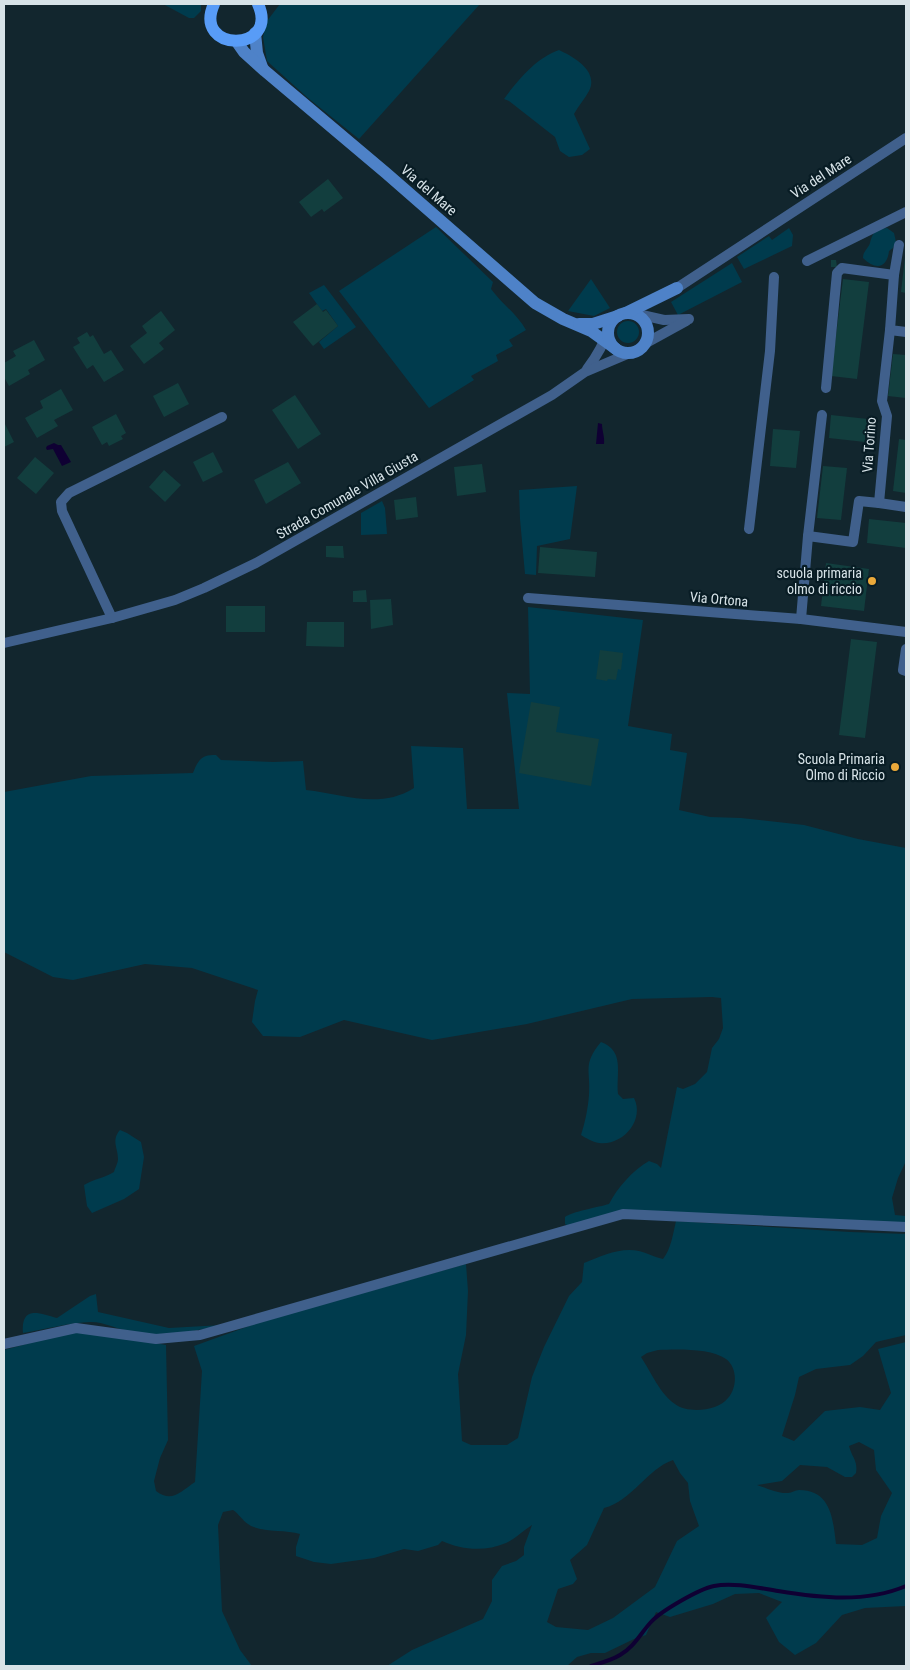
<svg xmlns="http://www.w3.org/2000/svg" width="910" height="1670" viewBox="0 0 910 1670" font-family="'Roboto Condensed',sans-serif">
	<rect width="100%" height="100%" fill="#12262e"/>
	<g fill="#003b4d" fill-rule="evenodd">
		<polygon points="163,4 201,4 201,11 194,18 189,18"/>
		<polygon points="280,4 480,4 359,139 308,98 267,61 263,37 267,21"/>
		<path d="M559 50C574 57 599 71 589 91 585 99 578 106 574 114L590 149 582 155 569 157 560 151 555 137 509 101 504 99C518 80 536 58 559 50Z"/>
		<path d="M436 227 493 282 491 289C502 304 517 314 526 330L509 340 513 346 496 355 498 361 471 376 474 380 429 408 339 291Z"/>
		<polygon points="789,228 793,235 792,246 744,269 737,257 769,236 772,240"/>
		<path d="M887 228 894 233 896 242 893 248 889 251C887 269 875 270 863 258 863 251 868 249 870 243 873 232 875 229 887 228Z"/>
		<polygon points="732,263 742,282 678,315 671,302"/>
		<polygon points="591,279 610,308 594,316 568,311"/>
		<polygon points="324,285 356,327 324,349 319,342 338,326 326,309 322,311 309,293"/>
		<circle cx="628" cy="332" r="11"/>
		<polygon points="577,486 570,539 537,546 536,575 525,574 520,519 519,490"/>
		<polygon points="382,501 385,508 387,534 361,535 361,513"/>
		<path d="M528 607 643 620 628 726 672 734 670 750 687 753 679 810 710 817 741 818 804 825 858 839 906 848V1161L898 1178 892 1198 895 1215 906 1216V1224L640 1212 568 1226 565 1224V1217C571 1212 599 1207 609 1204 617 1188 633 1170 649 1161L657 1164 661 1168 677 1087 683 1089 695 1084 707 1072 712 1048 719 1039 723 1028 721 998 712 997 632 999 527 1024 432 1040 344 1020 300 1037 263 1036 252 1022 255 1001 258 990 192 968 145 964 73 980 53 977 4 952V792L91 776 193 773C198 760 202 754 216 755L221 760 273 762 303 761 306 790C343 794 379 810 414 788L411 746 463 748 467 809H519L507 693 530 694Z"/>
		<path d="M601 1042C625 1051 616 1073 618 1094L623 1099 634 1098C645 1120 623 1146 599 1143 592 1142 586 1138 581 1135 585 1123 588 1108 589 1095 591 1070 582 1065 601 1042Z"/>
		<path d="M120 1130 127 1133 141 1142 144 1157 139 1189 124 1199 92 1213 87 1206 84 1185C94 1179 104 1178 114 1172 115 1168 118 1163 118 1159 118 1148 111 1140 120 1130Z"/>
		<path d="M676 1221 850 1232 906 1234V1335L876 1342 863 1356 850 1365 816 1369 799 1377 795 1395 782 1436 794 1441 825 1411 860 1407 880 1410 891 1393 878 1349 906 1342V1606L865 1608 842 1615 816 1643 795 1655 779 1642 766 1618 782 1602 759 1593 735 1594 713 1604 670 1617 656 1612 646 1635 634 1639 605 1653H591L577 1657 567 1666H387L412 1650 483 1619 492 1601V1580L502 1566 516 1561 524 1555V1547L532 1525C524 1530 515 1539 506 1543 485 1552 462 1550 442 1541L438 1545 418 1551 404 1549 374 1558 331 1564 314 1562 296 1556V1547L300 1534C285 1529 260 1533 248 1524 242 1520 239 1514 233 1510L223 1512 218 1525 222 1611 240 1650 252 1666H4V1350L75 1331 110 1335 166 1345 168 1440 160 1458 154 1481 156 1491C172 1503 180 1492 195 1482L202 1371 194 1346 263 1321 466 1264 468 1291 466 1335 458 1374 462 1441 471 1445H507L518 1438 532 1377 544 1347 569 1296 582 1282 584 1263C602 1256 620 1247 639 1251 647 1253 654 1257 663 1259 671 1249 673 1234 676 1221ZM658 1350C676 1349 711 1348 726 1359 738 1368 737 1388 728 1398 718 1411 688 1414 675 1404 660 1394 651 1372 641 1357L647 1353ZM859 1442 874 1450 876 1470 892 1493 881 1516 877 1538 862 1545 836 1544C833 1519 831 1490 799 1490 795 1490 792 1493 788 1493 779 1494 766 1488 757 1485L782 1481 800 1465 827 1467 845 1477H852L856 1473C858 1460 852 1458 849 1446ZM673 1460 680 1473 688 1483 690 1501 699 1526 677 1541 655 1587 613 1618 588 1630 556 1627 547 1622 558 1589 573 1584 577 1579 570 1560 587 1545 604 1508C632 1501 647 1469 673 1460Z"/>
		<path d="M96 1294 98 1312 169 1328 223 1325C190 1332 167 1337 132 1332 119 1330 105 1322 91 1322 68 1323 46 1329 23 1333 21 1305 39 1313 57 1318L90 1296Z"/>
	</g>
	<g fill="#0f0033">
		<path d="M598 423 602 424C602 431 605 437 604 444H596Z"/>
		<polygon points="54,443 58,445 61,445 71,462 62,466 53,449 47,450 46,448 47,446"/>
	</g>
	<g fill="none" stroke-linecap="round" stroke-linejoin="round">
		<path stroke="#0f0033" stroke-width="4" d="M591 1666C601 1663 612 1660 620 1655 635 1646 640 1634 651 1622 661 1611 699 1589 714 1586 733 1582 759 1588 778 1591 820 1598 866 1603 906 1586"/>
	</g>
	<g fill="#123e3e">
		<polygon points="328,179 343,198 324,212 322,209 311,217 299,202"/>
		<polygon points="905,257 906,257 906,293 901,292"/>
		<polygon points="831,260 836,260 837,267 831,267"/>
		<polygon points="843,279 869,282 857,379 831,376"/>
		<polygon points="317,304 323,312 326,310 338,326 313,346 293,322"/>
		<polygon points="161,311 175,330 159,343 164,349 144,364 130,346 147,333 142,326"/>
		<polygon points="87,332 90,337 93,335 104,354 111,350 124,370 104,382 93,365 87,369 73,347 80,343 77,338"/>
		<polygon points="34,340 45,360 28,370 30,374 9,386 4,377 4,363 16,356 13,351"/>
		<polygon points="893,354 906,355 906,398 888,396"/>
		<polygon points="178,383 189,404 164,417 153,396"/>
		<polygon points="61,389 73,410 54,420 58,426 37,438 25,418 43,408 40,401"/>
		<polygon points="295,395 321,434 298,449 272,410"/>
		<polygon points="116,414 126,433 121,436 123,439 109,446 107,442 102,445 92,427"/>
		<polygon points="831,415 877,420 874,443 829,438"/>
		<polygon points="4,422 14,442 4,447"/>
		<polygon points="773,429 800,431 796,468 770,466"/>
		<polygon points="899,439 906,440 906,493 893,491"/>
		<polygon points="213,452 223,472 203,482 193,462"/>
		<polygon points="35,457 54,473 36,494 17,478"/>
		<polygon points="288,462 301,483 266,504 254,480"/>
		<polygon points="482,464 486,492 457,496 454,467"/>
		<polygon points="823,466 847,468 841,520 817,518"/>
		<polygon points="164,470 181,485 165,502 149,487"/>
		<polygon points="416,497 418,517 396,520 394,500"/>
		<polygon points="869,519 906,523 906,548 867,543"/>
		<polygon points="326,546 343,546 344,558 326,557"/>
		<polygon points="540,547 597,552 595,577 538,573"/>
		<polygon points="826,563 869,569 864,611 821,606"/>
		<polygon points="366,590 367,602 353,602 353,591"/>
		<polygon points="391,599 393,625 371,629 370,600"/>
		<rect x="226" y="606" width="39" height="26"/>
		<polygon points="307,622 344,622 344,647 306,646"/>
		<polygon points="851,639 877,642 865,738 839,735"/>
		<polygon points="600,650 623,653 621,670 618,669 616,680 608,679 607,681 596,679"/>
		<polygon points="531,702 560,707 556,732 599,739 591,786 519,773"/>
	</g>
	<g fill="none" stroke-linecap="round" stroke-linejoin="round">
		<g stroke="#40608c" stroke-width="10">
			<polyline points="807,261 906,212"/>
			<polyline points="894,275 899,245"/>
			<polyline points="677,288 906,138"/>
			<polyline points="633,313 664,320 689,319"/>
			<polyline points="646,343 686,321"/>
			<path d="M587 369C597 356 604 344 609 328"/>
			<polyline points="826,388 837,273 842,268 894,275 890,330 906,332"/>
			<polyline points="879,503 906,507"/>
			<polyline points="749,529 770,351 774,277"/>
			<polyline points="808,536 822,415"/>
			<polyline points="528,598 801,619 906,632"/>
			<polyline points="112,618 62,511 61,502 69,493 222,417"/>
			<polyline points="801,619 808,536 853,542 859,501 879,503 887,416 882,401 890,330"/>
			<polyline points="4,643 112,618 175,600 204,588 256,563 552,395 585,372 630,353"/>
			<polyline points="906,649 903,670 906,671"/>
			<polyline points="4,1344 76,1328 156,1339 200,1335 623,1214 906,1227"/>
		</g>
		<g stroke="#4e82c8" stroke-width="12">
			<polyline points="255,33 257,53 262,67"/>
			<polyline points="237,42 244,52 265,71 386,173 535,303 563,319 591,331 616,349"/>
			<circle cx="628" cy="333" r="20"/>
			<polyline points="626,313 677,288"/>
			<polyline points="579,324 593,324 618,316"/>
		</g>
		<path stroke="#589cf7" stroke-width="12" d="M214 4C192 53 280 53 258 4"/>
	</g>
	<g fill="#eba93a" stroke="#081c24" stroke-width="2">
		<circle cx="872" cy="581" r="5"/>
		<circle cx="895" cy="767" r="5"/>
	</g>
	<g text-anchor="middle" stroke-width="4.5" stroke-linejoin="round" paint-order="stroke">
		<g font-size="14" fill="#d7e3e8" stroke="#081c24">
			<text transform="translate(821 176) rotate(-33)" y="5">Via del Mare</text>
			<text transform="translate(429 190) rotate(41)" y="5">Via del Mare</text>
			<text transform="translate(869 445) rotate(-86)" y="5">Via Torino</text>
			<text transform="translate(347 495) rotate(-30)" y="5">Strada Comunale Villa Giusta</text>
			<text transform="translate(719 599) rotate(5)" y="5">Via Ortona</text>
		</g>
		<g font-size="14" fill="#d7e3e8" stroke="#081c24" text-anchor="end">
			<text x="862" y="578">scuola primaria<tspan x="862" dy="16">olmo di riccio</tspan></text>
			<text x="885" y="764">Scuola Primaria<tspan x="885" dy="16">Olmo di Riccio</tspan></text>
		</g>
	</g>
	<rect width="910" height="1670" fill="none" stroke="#d7e3e8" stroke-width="10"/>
</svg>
